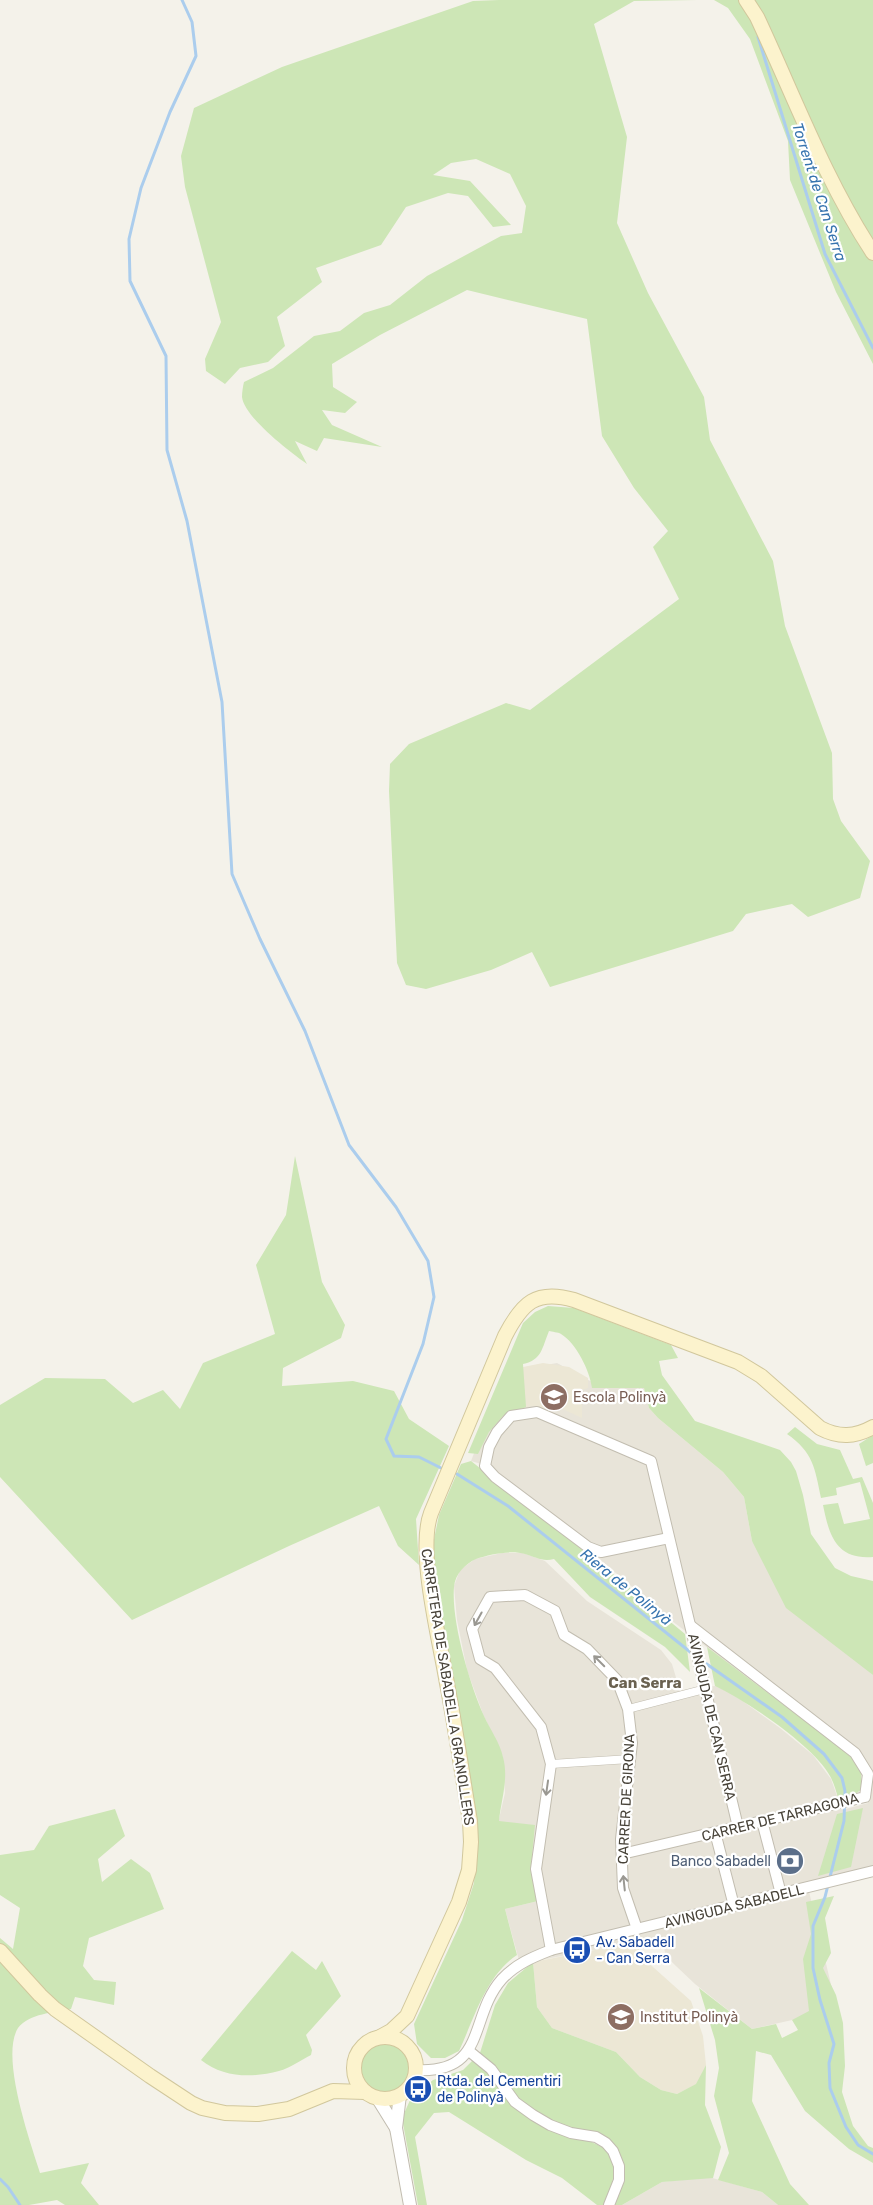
<svg xmlns="http://www.w3.org/2000/svg" width="873" height="2205" viewBox="0 0 873 2205" font-family="Rubik,sans-serif">
	<rect width="100%" height="100%" fill="#f4f2ea"/>
	<g fill="#e8e4d9">
		<polygon points="557,1363 592,1382 593,1388 644,1388 649,1408 658,1418 723,1472 744,1497 752,1541 860,1663 873,1675 873,1867 807,1883 837,2010 752,2029 695,1984 676,1966 666,1956 661,1937 520,1964 505,1909 538,1901 498,1866 499,1819 505,1793 503,1757 483,1714 467,1670 457,1620 454,1586 460,1570 475,1559 502,1553 523,1553 545,1561 587,1601 661,1650 672,1664 680,1691 715,1686 733,1694 780,1728 813,1755 831,1779 842,1810 868,1803 861,1773 854,1758 672,1621 492,1467 471,1461 502,1383 523,1369"/>
		<polygon points="709,2177 762,2192 778,2205 622,2205 662,2182"/>
	</g>
	<g fill="#ece7d5">
		<polygon points="543,1363 569,1367 588,1378 588,1388 582,1390 582,1418 552,1404 549,1410 534,1406 526,1407 523,1367"/>
		<polygon points="636,1942 644,1959 691,2001 703,2036 706,2065 697,2084 677,2094 661,2090 640,2077 616,2052 552,2028 537,2007 533,1962"/>
	</g>
	<g fill="#cde6b6">
		<path d="M499 0H697L634 1 594 24 627 137 617 223 648 293 704 397 710 440 773 561 785 626 832 753 833 799 841 821 870 861 860 898 808 917 792 904 746 914 733 931 550 987 532 952 491 970 426 989 406 985 397 963 389 791 390 764 409 744 506 703 530 710 679 599 653 547 668 531 634 488 602 436 587 319 467 290 380 335 332 364 333 387 357 402 345 413 322 410 332 425 382 447 324 438 317 451 295 441 307 464C291 453 244 417 242 397 242 392 243 386 244 382L273 368 314 336 340 331 364 313 390 305 427 276 501 236 522 233 526 206 510 174 476 159 451 163 433 175 470 181 511 225 493 227 468 196 448 193 406 207 381 245 316 268 322 282 277 317 285 346 268 362 240 368 225 384 206 371 205 359 221 322 185 187 181 156 194 108 282 67 473 1Z"/>
		<polygon points="714,0 873,0 873,364 836,292 790,180 788,141 750,39 728,8"/>
		<polygon points="295,1156 322,1282 345,1325 341,1338 283,1368 282,1386 353,1381 394,1391 409,1419 449,1446 416,1519 419,1565 398,1546 379,1506 289,1546 132,1620 0,1477 0,1405 45,1378 105,1379 133,1403 163,1390 180,1409 203,1363 275,1334 256,1265 286,1215"/>
		<path d="M548 1306 574 1308 671 1345 678 1358 659 1361 662 1375 695 1421 780 1450 791 1462 796 1471 803 1495 811 1534 835 1568 851 1576 873 1581V1675L786 1608 752 1541 744 1497 723 1472 658 1418 649 1408 644 1388H592C590 1371 576 1343 561 1334 558 1332 552 1332 549 1331 542 1348 542 1360 523 1364L526 1407 503 1416 489 1432 478 1454 468 1453 523 1323 535 1312Z"/>
		<path d="M795 1427 817 1444 840 1450 853 1479 862 1477 873 1503V1557C836 1560 829 1535 823 1505L838 1503 844 1524 870 1519 860 1482 836 1488 837 1495 821 1498C815 1468 813 1452 787 1434Z"/>
		<polygon points="873,1435 873,1463 866,1466 859,1444"/>
		<path d="M471 1461 583 1549 685 1634 690 1672 665 1647 590 1597 554 1559C542 1562 536 1557 525 1554 511 1550 490 1554 476 1559 465 1564 455 1574 454 1587 451 1621 470 1685 484 1716 490 1729 500 1743 503 1757 509 1779 501 1800 499 1821L535 1825 531 1867 538 1901 505 1909 517 1955C486 1975 474 2019 459 2051L445 2058H431L417 2044 414 2024 462 1920 474 1883 476 1850 460 1730 435 1581 433 1544 439 1515 461 1464Z"/>
		<path d="M707 1647 854 1758 861 1773 862 1789 854 1795 838 1798C836 1791 834 1783 830 1776 814 1746 747 1701 715 1686Z"/>
		<polygon points="863,1808 851,1867 818,1876 837,1814"/>
		<path d="M115 1809 125 1836 98 1859 102 1882 131 1859 150 1873 164 1909 89 1938 83 1966 94 1980 116 1982 114 2005 75 1997 71 2009C53 2013 30 2013 18 2028 0 2057 30 2141 40 2173L89 2163 81 2183 99 2205H65L57 2200 29 2205H0V1938L13 1949 20 1908 0 1895V1855L34 1850 49 1826Z"/>
		<polygon points="834,1896 825,1918 831,1953 823,1968 836,1995 843,2023 845,2066 842,2092 853,2126 868,2146 873,2148 873,2163 849,2149 805,2111 771,2055 756,2051 752,2101 790,2184 809,2205 778,2205 762,2192 718,2180 729,2153 714,2096 719,2068 715,2040 699,1988 752,2029 776,2024 782,2038 798,2030 792,2020 809,2011 803,1959 811,1934 806,1902"/>
		<path d="M292 1951 316 1970 322 1961 341 1996 306 2035 312 2050 311 2055C301 2060 290 2068 279 2071 253 2078 223 2078 201 2060Z"/>
		<polygon points="533,1962 537,2007 552,2028 616,2052 640,2077 661,2090 677,2094 696,2084 706,2065 705,2105 721,2147 713,2178 662,2182 622,2205 612,2205 619,2155 575,2130 551,2122 518,2100 479,2056 495,2005 508,1983"/>
		<circle cx="384" cy="2069" r="26"/>
		<path d="M474 2059 489 2072 513 2104 604 2148C620 2168 613 2184 604 2205H597L562 2178 526 2160 449 2112 434 2113 415 2137 427 2205H418L402 2118 411 2098 433 2080 463 2070Z"/>
	</g>
	<g fill="none" stroke-linecap="round" stroke-linejoin="round">
		<g stroke="#abcded" stroke-width="3">
			<polyline points="182,0 192,22 196,56 170,112 141,188 129,239 130,281 166,356 167,450 187,521 222,702 232,874 260,939 305,1031 349,1145 396,1207 428,1261 434,1297 423,1344 386,1439 394,1456 419,1457 441,1468"/>
			<polyline points="758,37 825,254 873,348"/>
			<polyline points="457,1474 508,1506 694,1655"/>
			<polyline points="701,1660 782,1717 824,1754 842,1778 845,1791 844,1821 825,1897 813,1926 813,1968 820,2000 834,2044 829,2063 830,2088 846,2127 858,2145 873,2154"/>
			<polyline points="0,2179 8,2187 20,2205"/>
		</g>
		<defs>
			<g id="pedestrian">
				<polyline points="628,1709 705,1689"/>
				<polyline points="551,1764 630,1759"/>
			</g>
			<g id="minor">
				<polyline points="669,1538 601,1552 588,1547 495,1477 485,1466 489,1447 497,1432 511,1416 537,1412 651,1461 738,1827"/>
				<polyline points="762,1821 781,1894"/>
				<polyline points="715,1832 734,1906"/>
				<polyline points="622,1854 865,1797 868,1774 855,1753 691,1626"/>
				<polyline points="551,1950 536,1869 551,1764 541,1727 495,1668 480,1659 472,1629 490,1597 525,1595 555,1611 564,1635 587,1649 617,1680 628,1709 632,1743 621,1839 623,1888 637,1929"/>
				<polyline points="469,2051 491,2069 515,2102 533,2115 550,2125 571,2133 596,2137 606,2143 613,2151 619,2166 619,2180 609,2205"/>
				<path d="M416 2070C488 2074 468 2017 502 1979 516 1964 533 1957 551 1950L873 1871"/>
			</g>
			<g id="tertiary">
				<polyline points="400,2095 396,2128 410,2205"/>
				<polyline points="378,2099 396,2128"/>
			</g>
			<g id="secondary">
				<path d="M746 0 757 17C794 96 825 180 873 253"/>
				<polyline points="0,1951 40,1995 55,2009 150,2076 191,2103 202,2108 225,2113 258,2114 289,2109 333,2091 365,2092"/>
				<circle cx="385" cy="2068" r="31"/>
				<path d="M380 2037 391 2031 407 2016 459 1902 469 1870 471 1842 470 1821C462 1773 455 1725 446 1678 439 1637 417 1550 431 1513L505 1336C522 1303 536 1289 574 1300L738 1362 761 1376 820 1428C839 1438 855 1437 873 1427"/>
			</g>
		</defs>
		<use href="#pedestrian" stroke="#c2bdb0" stroke-width="9"/>
		<use href="#minor" stroke="#c2bdb0" stroke-width="12"/>
		<use href="#tertiary" stroke="#c2bdb0" stroke-width="14"/>
		<use href="#secondary" stroke="#d1c79c" stroke-width="16"/>
		<use href="#pedestrian" stroke="#fff" stroke-width="8"/>
		<use href="#minor" stroke="#fff" stroke-width="10"/>
		<use href="#tertiary" stroke="#fff" stroke-width="12"/>
		<use href="#secondary" stroke="#fcf3cd" stroke-width="14"/>
	</g>
	<defs><path id="oneway-shaft" d="M-6 0H5M1.5-3L5.5 0L1.5 3" fill="none" stroke-width="1.6" stroke-linecap="round" stroke-linejoin="round" transform="scale(1.25)"/></defs>
	<g stroke="#9a9892">
		<use href="#oneway-shaft" transform="translate(478 1619) rotate(119)"/>
		<use href="#oneway-shaft" transform="translate(599 1661) rotate(-135)"/>
		<use href="#oneway-shaft" transform="translate(547 1788) rotate(98)"/>
		<use href="#oneway-shaft" transform="translate(624 1883) rotate(-96)"/>
	</g>
	<defs>
		<symbol id="school-disc" viewBox="-11 -11 22 22"><circle r="9.5" fill="#8d6e63" stroke="#fff"/><path d="M0-5L7-2L0 1L-7-2ZM-4 1L0 2.5L4 1V4Q0 6-4 4Z" fill="#fff"/></symbol>
		<symbol id="bank-disc" viewBox="-11 -11 22 22"><circle r="9.5" fill="#5c6f8a" stroke="#fff"/><path d="M-6-4H6V4H-6ZM0-2.3a2.3 2.3 0 1 0 0 4.6a2.3 2.3 0 1 0 0-4.6Z" fill="#fff"/></symbol>
		<symbol id="bus-disc" viewBox="-11 -11 22 22"><circle r="9.5" fill="#1a4fb4" stroke="#fff"/><path d="M-5-6H5V4H4V6H2V4H-2V6H-4V4H-5ZM-3.5-4V0h7V-4ZM-3.5 1.2v1.5H-2V1.2ZM2 1.2v1.5H3.5V1.2Z" fill="#fff"/></symbol>
	</defs>
	<g fill-rule="evenodd">
		<use href="#school-disc" x="538" y="1381" width="32" height="32"/>
		<use href="#bank-disc" x="774" y="1845" width="32" height="32"/>
		<use href="#bus-disc" x="561" y="1934" width="32" height="32"/>
		<use href="#school-disc" x="605" y="2001" width="32" height="32"/>
		<use href="#bus-disc" x="402" y="2073" width="32" height="32"/>
	</g>
	<g text-anchor="middle" stroke-width="4.5" stroke-linejoin="round" paint-order="stroke">
		<g font-size="14" fill="#785e54" stroke="#fff" text-anchor="start">
			<text x="573" y="1402">Escola Polinyà</text>
			<text x="640" y="2022">Institut Polinyà</text>
		</g>
		<g font-size="14" fill="#484339" stroke="#fff">
			<text transform="translate(448 1687) rotate(81)" y="5">CARRETERA DE SABADELL A GRANOLLERS</text>
			<text transform="translate(712 1717) rotate(77)" y="5">AVINGUDA DE CAN SERRA</text>
			<text transform="translate(626 1799) rotate(-87)" y="5">CARRER DE GIRONA</text>
			<text transform="translate(780 1817) rotate(-14)" y="5">CARRER DE TARRAGONA</text>
			<text transform="translate(734 1906) rotate(-14)" y="5">AVINGUDA SABADELL</text>
		</g>
		<g font-size="14" fill="#4e5e75" stroke="#fff" text-anchor="end">
			<text x="771" y="1866">Banco Sabadell</text>
		</g>
		<g font-size="14" fill="#164399" stroke="#fff" text-anchor="start">
			<text x="596" y="1947">Av. Sabadell<tspan x="596" dy="16">- Can Serra</tspan></text>
			<text x="437" y="2086">Rtda. del Cementiri<tspan x="437" dy="16">de Polinyà</tspan></text>
		</g>
		<g font-size="15" font-style="italic" fill="#3774af" stroke="#fff">
			<text transform="translate(819 192) rotate(72)" y="5">Torrent de Can Serra</text>
			<text transform="translate(626 1587) rotate(39)" y="5">Riera de Polinyà</text>
		</g>
		<g font-size="15" font-weight="bold" fill="#6a6150" stroke="#fff">
			<text x="645" y="1688">Can Serra</text>
		</g>
	</g>
</svg>
